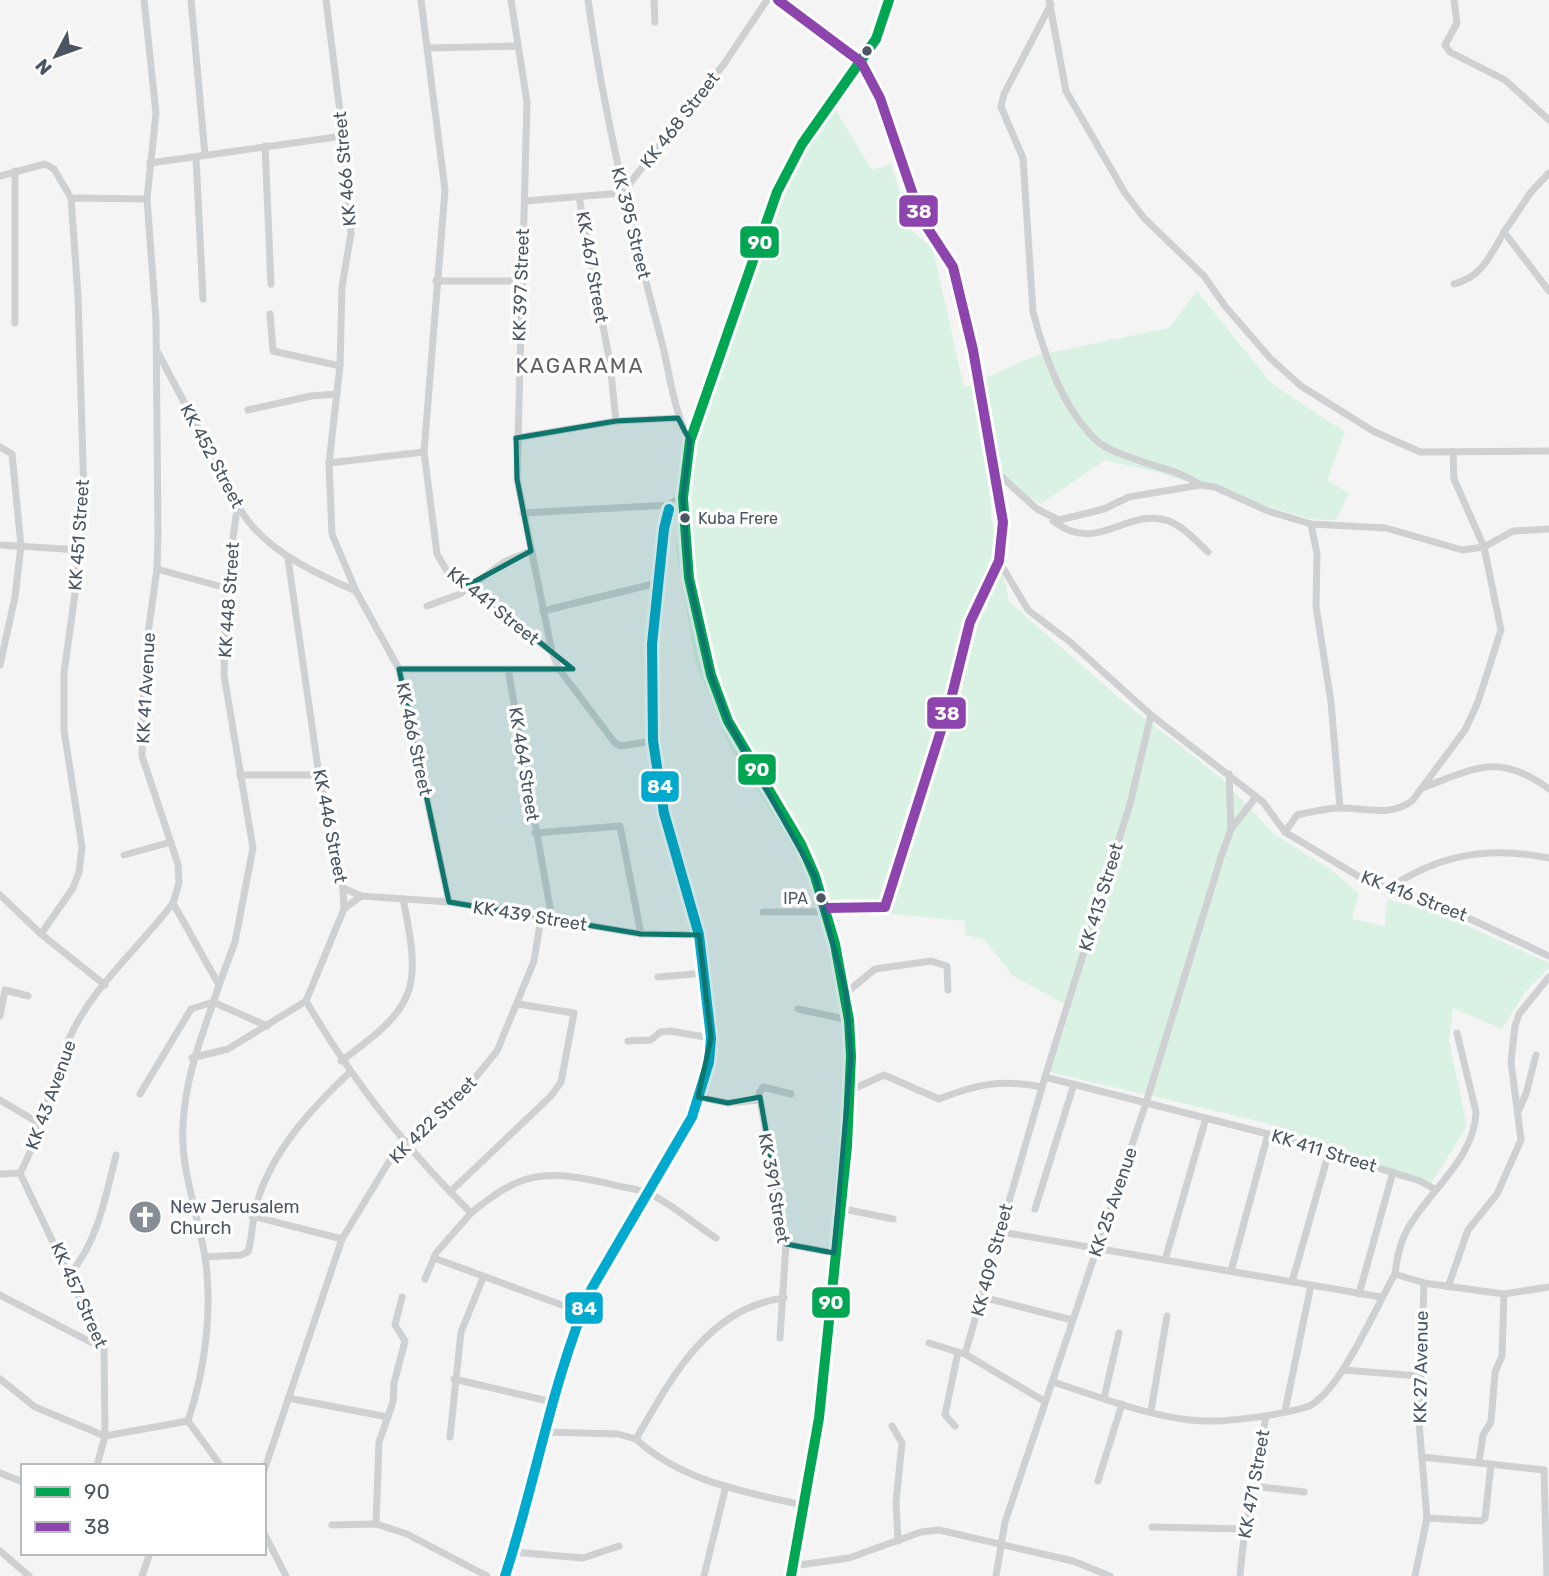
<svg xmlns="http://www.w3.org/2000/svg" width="1549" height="1576" viewBox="0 0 1549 1576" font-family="Rubik,sans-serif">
	<rect width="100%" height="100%" fill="#f4f4f4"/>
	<polygon fill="#d9f2e3" points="833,106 872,170 891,164 912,231 933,249 964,388 1034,356 1169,328 1197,291 1271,383 1345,432 1327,480 1349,493 1336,520 1310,519 1156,472 1105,460 1041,504 991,477 991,517 1009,602 1125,703 1221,778 1275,835 1330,869 1359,893 1352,919 1385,926 1387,899 1443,915 1549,963 1549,968 1524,993 1502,1029 1453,1008 1449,1041 1467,1126 1431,1184 1267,1123 1049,1072 1071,1008 1012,975 984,939 965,935 965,921 821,907 789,840 730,747 696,664 676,550 692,443 788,174"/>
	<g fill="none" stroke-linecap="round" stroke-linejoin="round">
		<g stroke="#ced0d2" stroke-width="7">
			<path d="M144 0 156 113 147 199 156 320 158 535 157 569 144 662 142 756 178 864 179 883 173 903 219 985C203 1035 186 1071 183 1125 180 1169 198 1213 205 1257 213 1310 205 1370 188 1421L221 1466"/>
			<polyline points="191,0 205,155"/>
			<polyline points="326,0 343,136 351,233 342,287 340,366 329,463 332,534 356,591 399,669 449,902"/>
			<polyline points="421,0 445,190 424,452 437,554 447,571 552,652 559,669 615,743 621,746 653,741"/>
			<polyline points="511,0 527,102 517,479 552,652"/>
			<path d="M588 0C604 115 631 227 661 339 670 373 673 411 690 441"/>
			<polyline points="654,0 655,22"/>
			<polyline points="778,0 861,62 880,98 921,218 953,267 973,350 1003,522 999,561 970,622 951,699 885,907 825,908"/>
			<polyline points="1049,0 1066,91 1125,193 1144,218 1204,276 1225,306 1270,358 1301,386 1373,431 1420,452 1549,451"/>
			<polyline points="1454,0 1457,23 1445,45 1450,52 1505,80 1549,120"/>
			<path d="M1051 4 1004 94 1001 107 1023 158 1033 312C1045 357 1062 407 1096 440 1105 449 1123 455 1135 459 1158 468 1178 470 1199 484"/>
			<polyline points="428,48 517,46"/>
			<polyline points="265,146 271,284"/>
			<polyline points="196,157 203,299"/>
			<polyline points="150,163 343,136"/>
			<polyline points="15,171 15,323"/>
			<polyline points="1549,173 1531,192 1504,232 1549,291"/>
			<polyline points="0,176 45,164 54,169 71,198"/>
			<polyline points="579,197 610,363 616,421"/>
			<polyline points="525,201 622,193 724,64 767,0"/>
			<polyline points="436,281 520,281"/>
			<path d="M1454 284C1482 277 1490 256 1504 232"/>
			<polyline points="270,314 273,351 340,366"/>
			<path d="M158 353 232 492C250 543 309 571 356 591"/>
			<polyline points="248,410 311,396 337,394"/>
			<polyline points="516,438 616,421 678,418"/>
			<polyline points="0,447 12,454 21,546 15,597 0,665"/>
			<polyline points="329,463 424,452"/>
			<polyline points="995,471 1037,509 1059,520 1104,509 1129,497 1200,485 1215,487 1268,511 1311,524 1386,528 1462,550 1484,547 1513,531 1549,529"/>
			<polyline points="523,513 670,505"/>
			<path d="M1053 521C1098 556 1127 506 1169 521 1184 527 1196 541 1208 552"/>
			<polyline points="1311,524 1317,554 1316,606 1331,702 1340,808"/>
			<polyline points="0,545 81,550"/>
			<polyline points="999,561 1028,610 1070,642 1151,715 1263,802 1285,832 1363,879 1447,908 1549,956"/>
			<polyline points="157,569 226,588"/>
			<polyline points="427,606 460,594 504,562 531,551"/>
			<polyline points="543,611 657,583"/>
			<polyline points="399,669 559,669"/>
			<polyline points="508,669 552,919"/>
			<polyline points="1229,774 1231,829"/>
			<polyline points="240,775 319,775"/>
			<path d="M1422 788C1475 768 1499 752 1549 789"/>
			<path d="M1285 832 1297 815C1311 812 1327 808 1341 808 1367 808 1390 817 1412 801L1465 730 1478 702 1501 630 1484 547 1454 479 1453 452"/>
			<polyline points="535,833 620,826 641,934"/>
			<polyline points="124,855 171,842"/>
			<polyline points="343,888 361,896 449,902 641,934 699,935"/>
			<path d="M1388 889C1439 854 1488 846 1549 858"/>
			<polyline points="0,895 41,934 105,985"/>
			<polyline points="344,909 361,896"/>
			<polyline points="763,912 826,912"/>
			<polyline points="41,934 73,888 79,872 82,847 64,730 64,673 81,550 84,497 78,296 71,198 147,199"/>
			<polyline points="658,977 705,973"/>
			<polyline points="219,985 235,942 253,848 224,675 226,588 237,509"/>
			<polyline points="846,993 875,969 931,961 947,966 948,990"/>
			<path d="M306 1001C352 1080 406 1149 471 1213 521 1172 543 1169 606 1183 619 1187 635 1188 648 1193 671 1203 694 1224 716 1238"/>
			<polyline points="798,1009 849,1020"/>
			<polyline points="0,1016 5,990 28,996"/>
			<polyline points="628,1041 651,1040 660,1032 670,1031 711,1038"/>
			<polyline points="192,1058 228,1049 306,1001 344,909 343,888 319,775 288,559"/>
			<path d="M341 1061C417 1006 422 990 403 899"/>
			<polyline points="1045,1077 1268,1134 1420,1181 1436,1190"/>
			<path d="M849 1091 884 1075 939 1099C977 1084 1000 1079 1042 1087"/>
			<polyline points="140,1094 191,1009 213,1002 267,1026"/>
			<polyline points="698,1097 728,1103 759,1100"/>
			<polyline points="0,1100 42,1125"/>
			<polyline points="1518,1112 1526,1094 1536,1055"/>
			<polyline points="20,1173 104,1349 105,1436 97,1466"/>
			<path d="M0 1174 20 1173C43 1131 49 1085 68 1041 90 989 139 948 173 903"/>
			<polyline points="450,1192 551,1096 561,1082 574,1013 518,1004"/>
			<polyline points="839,1208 893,1219"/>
			<polyline points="1035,1209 1074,1084"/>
			<polyline points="252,1216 342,1239"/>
			<polyline points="1001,1232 1381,1297"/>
			<polyline points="786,1244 834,1253"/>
			<path d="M205 1257 241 1255 248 1252C253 1235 252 1216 258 1199 274 1149 312 1108 349 1073"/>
			<polyline points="434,1258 581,1312"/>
			<polyline points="1165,1260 1206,1118"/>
			<polyline points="1231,1271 1268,1134"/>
			<path d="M70 1274C98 1241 106 1195 116 1155"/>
			<path d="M1395 1274C1397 1259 1399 1246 1406 1232 1426 1193 1475 1159 1476 1112L1457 1033"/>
			<polyline points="425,1279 436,1253 471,1213"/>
			<polyline points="1292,1282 1329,1152"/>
			<polyline points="1448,1287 1468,1230 1497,1194 1521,1140 1511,1062 1515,1026 1519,1014 1549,977"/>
			<polyline points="1359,1294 1393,1172"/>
			<polyline points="0,1295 104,1349"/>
			<polyline points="402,1297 395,1325 405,1341 394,1383 393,1402 379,1442 376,1524 407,1534 487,1576"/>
			<polyline points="982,1297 1072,1320"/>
			<polyline points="780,1338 786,1244 759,1094 763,1087 791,1094"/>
			<polyline points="929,1343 961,1353"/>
			<polyline points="1343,1370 1419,1376"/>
			<polyline points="0,1379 35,1407 105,1436 188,1421"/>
			<polyline points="454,1379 552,1402"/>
			<path d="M1053 1382C1097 1396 1144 1415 1190 1420 1216 1423 1240 1419 1266 1416"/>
			<polyline points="288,1398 388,1417"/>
			<polyline points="1104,1398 1119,1333"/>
			<polyline points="1044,1401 965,1354 1045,1077 1130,804 1151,715"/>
			<polyline points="1151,1411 1167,1316"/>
			<polyline points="1285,1411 1311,1285"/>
			<polyline points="892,1426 902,1443 896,1502 898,1541"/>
			<polyline points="955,1426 945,1415 958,1352"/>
			<path d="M545 1432 618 1434 636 1439C671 1379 707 1308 784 1298"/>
			<polyline points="450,1437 461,1332 483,1278"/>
			<path d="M636 1439C681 1481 744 1492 803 1505"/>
			<polyline points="1422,1457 1544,1470 1547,1576"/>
			<polyline points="1479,1462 1483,1435 1491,1422 1495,1372 1502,1356 1504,1294"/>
			<polyline points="264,1471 342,1239 390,1160 475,1078 497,1051 534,961 541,918"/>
			<polyline points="0,1473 23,1482"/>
			<polyline points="1098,1481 1122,1404"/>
			<polyline points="1254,1486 1304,1492"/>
			<polyline points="1427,1518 1481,1521 1485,1518 1491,1464"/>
			<polyline points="332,1525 376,1524"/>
			<polyline points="1152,1527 1244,1529"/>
			<polyline points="264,1533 286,1576"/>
			<polyline points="0,1551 29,1576"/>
			<polyline points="513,1552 583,1558 619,1546"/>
			<polyline points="792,1566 849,1558 921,1532 939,1530 1073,1561 1110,1576"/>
			<polyline points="142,1576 150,1553"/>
			<polyline points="704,1576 726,1486"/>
			<polyline points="996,1576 1005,1522 1146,1103 1221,857 1231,829 1256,797"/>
			<path d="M1240 1576C1244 1522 1257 1469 1266 1416 1280 1413 1296 1411 1309 1406 1341 1391 1376 1306 1395 1274L1424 1283"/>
			<polyline points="1415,1576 1427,1518 1419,1423 1424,1283 1504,1294 1549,1287"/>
		</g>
		<g stroke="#caced1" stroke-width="9">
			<path d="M505 1576C536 1481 552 1380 592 1288 632 1218 692 1142 709 1063 713 1044 710 1024 709 1005 703 936 682 881 665 815 643 728 647 591 670 505L683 498"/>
			<polyline points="791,1576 819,1418 847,1146 851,1056 849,1020 835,944 815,876 801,844 728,721 711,675 689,578 683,498 690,441 777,192 802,144 876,39 889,0"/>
		</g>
		<defs>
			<polyline id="bus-1" points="791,1576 819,1418 847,1146 851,1056 849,1020 835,944 815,876 801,844 728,721 711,675 689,578 683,498 690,441 777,192 802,144 876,39 889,0"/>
			<polyline id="bus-2" points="778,0 861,62 880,98 921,218 953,267 973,350 1003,522 999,561 970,622 951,699 885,907 825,908"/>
			<path id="bus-3" d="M505 1576C536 1481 552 1380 592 1288L692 1117 709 1062 711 1038 699 935 664 813 653 741 652 644 664 529 669 509"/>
		</defs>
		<use href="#bus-1" stroke="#fff" stroke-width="16"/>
		<use href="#bus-2" stroke="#fff" stroke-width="16"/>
		<use href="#bus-3" stroke="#fff" stroke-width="16"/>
		<use href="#bus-1" stroke="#00a651" stroke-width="10"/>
		<use href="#bus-2" stroke="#8e44ad" stroke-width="10"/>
		<use href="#bus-3" stroke="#00a9ce" stroke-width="10"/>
	</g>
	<path fill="#0f766e" fill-opacity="0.2" stroke="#0f766e" stroke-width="5" stroke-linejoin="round" d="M678 418 690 441 683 498 689 578 711 675 728 721 815 876 846 993 851 1056 834 1253 786 1244 760 1097 728 1103 698 1097 711 1038 699 935 641 934 449 902 399 669H573L468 585 531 551 517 479 516 438 616 421Z"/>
	<defs>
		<symbol id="church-disc" viewBox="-11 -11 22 22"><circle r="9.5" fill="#868d94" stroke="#fff"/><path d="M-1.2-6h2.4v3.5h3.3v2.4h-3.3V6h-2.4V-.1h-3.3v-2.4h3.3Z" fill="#fff"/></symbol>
	</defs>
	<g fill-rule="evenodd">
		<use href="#church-disc" x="126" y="1198" width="38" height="38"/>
	</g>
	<g fill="#4a5661" stroke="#fff" stroke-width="2.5">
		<circle cx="867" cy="51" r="6"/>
		<circle cx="685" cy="518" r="6"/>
		<circle cx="821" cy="898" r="6"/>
	</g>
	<g text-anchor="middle" stroke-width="7" stroke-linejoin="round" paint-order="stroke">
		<g font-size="16" fill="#4a5661" stroke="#fff" text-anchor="start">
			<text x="698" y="524">Kuba Frere</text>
			<text x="808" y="904" text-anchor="end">IPA</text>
		</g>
		<g font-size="18" fill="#4a5661" stroke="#fff">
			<text transform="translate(680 120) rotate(-52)" y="6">KK 468 Street</text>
			<text transform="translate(345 169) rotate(-95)" y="6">KK 466 Street</text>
			<text transform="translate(631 223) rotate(76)" y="6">KK 395 Street</text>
			<text transform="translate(592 267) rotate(80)" y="6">KK 467 Street</text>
			<text transform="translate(521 285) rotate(-88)" y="6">KK 397 Street</text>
			<text transform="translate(212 456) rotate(62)" y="6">KK 452 Street</text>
			<text transform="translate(79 535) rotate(-86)" y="6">KK 451 Street</text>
			<text transform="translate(229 600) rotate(-86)" y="6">KK 448 Street</text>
			<text transform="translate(493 606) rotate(39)" y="6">KK 441 Street</text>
			<text transform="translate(146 688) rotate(-87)" y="6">KK 41 Avenue</text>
			<text transform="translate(414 739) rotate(78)" y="6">KK 466 Street</text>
			<text transform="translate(524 764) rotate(81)" y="6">KK 464 Street</text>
			<text transform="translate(330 826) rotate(79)" y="6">KK 446 Street</text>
			<text transform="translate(1414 896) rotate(21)" y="6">KK 416 Street</text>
			<text transform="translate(1101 897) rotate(-73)" y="6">KK 413 Street</text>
			<text transform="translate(530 916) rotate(9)" y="6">KK 439 Street</text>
			<text transform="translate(51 1095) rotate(-70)" y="6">KK 43 Avenue</text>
			<text transform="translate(433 1120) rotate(-45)" y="6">KK 422 Street</text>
			<text transform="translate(1324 1151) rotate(17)" y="6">KK 411 Street</text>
			<text transform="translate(774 1188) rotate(80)" y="6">KK 391 Street</text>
			<text transform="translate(1113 1202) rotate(-71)" y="6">KK 25 Avenue</text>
			<text transform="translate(992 1260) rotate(-75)" y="6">KK 409 Street</text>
			<text transform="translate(79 1295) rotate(66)" y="6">KK 457 Street</text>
			<text transform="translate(1421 1367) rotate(-89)" y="6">KK 27 Avenue</text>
			<text transform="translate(1254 1484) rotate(-80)" y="6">KK 471 Street</text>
		</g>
		<g font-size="18" fill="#4a5661" stroke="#fff" text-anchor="start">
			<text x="170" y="1213">New Jerusalem<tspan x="170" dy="21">Church</tspan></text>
		</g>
		<g font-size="21" letter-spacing="2" fill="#5f6368" stroke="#fff">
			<text x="580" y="373">KAGARAMA</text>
		</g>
	</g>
	<g stroke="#fff" stroke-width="2.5">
		<rect x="898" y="194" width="41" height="34" rx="7" fill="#8e44ad"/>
		<rect x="739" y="225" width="41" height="34" rx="7" fill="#00a651"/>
		<rect x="926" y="696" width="41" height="34" rx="7" fill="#8e44ad"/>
		<rect x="737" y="753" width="40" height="33" rx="7" fill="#00a651"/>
		<rect x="640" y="770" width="40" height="33" rx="7" fill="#00a9ce"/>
		<rect x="811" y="1286" width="40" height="33" rx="7" fill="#00a651"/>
		<rect x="564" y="1291" width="40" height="34" rx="7" fill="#00a9ce"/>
	</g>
	<g font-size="19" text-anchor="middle" font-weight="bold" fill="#fff">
		<text x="919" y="218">38</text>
		<text x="760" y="249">90</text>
		<text x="947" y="720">38</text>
		<text x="757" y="776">90</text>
		<text x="660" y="793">84</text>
		<text x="831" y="1309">90</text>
		<text x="584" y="1315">84</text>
	</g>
	<rect x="21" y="1464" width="245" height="91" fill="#ffffff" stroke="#b7bbc0" stroke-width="2"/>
	<rect x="35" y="1487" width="35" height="10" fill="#00a651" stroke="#b7bbc0" stroke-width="2"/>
	<text x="84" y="1499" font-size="21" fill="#4a5661">90</text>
	<rect x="35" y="1522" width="35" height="10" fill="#8e44ad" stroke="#b7bbc0" stroke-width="2"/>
	<text x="84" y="1534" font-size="21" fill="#4a5661">38</text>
	<g transform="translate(56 56) rotate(229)" stroke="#ffffff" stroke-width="5" paint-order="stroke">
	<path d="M0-5L12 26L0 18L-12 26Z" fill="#4a5661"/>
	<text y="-10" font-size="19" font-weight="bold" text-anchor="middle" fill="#4a5661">N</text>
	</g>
</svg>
